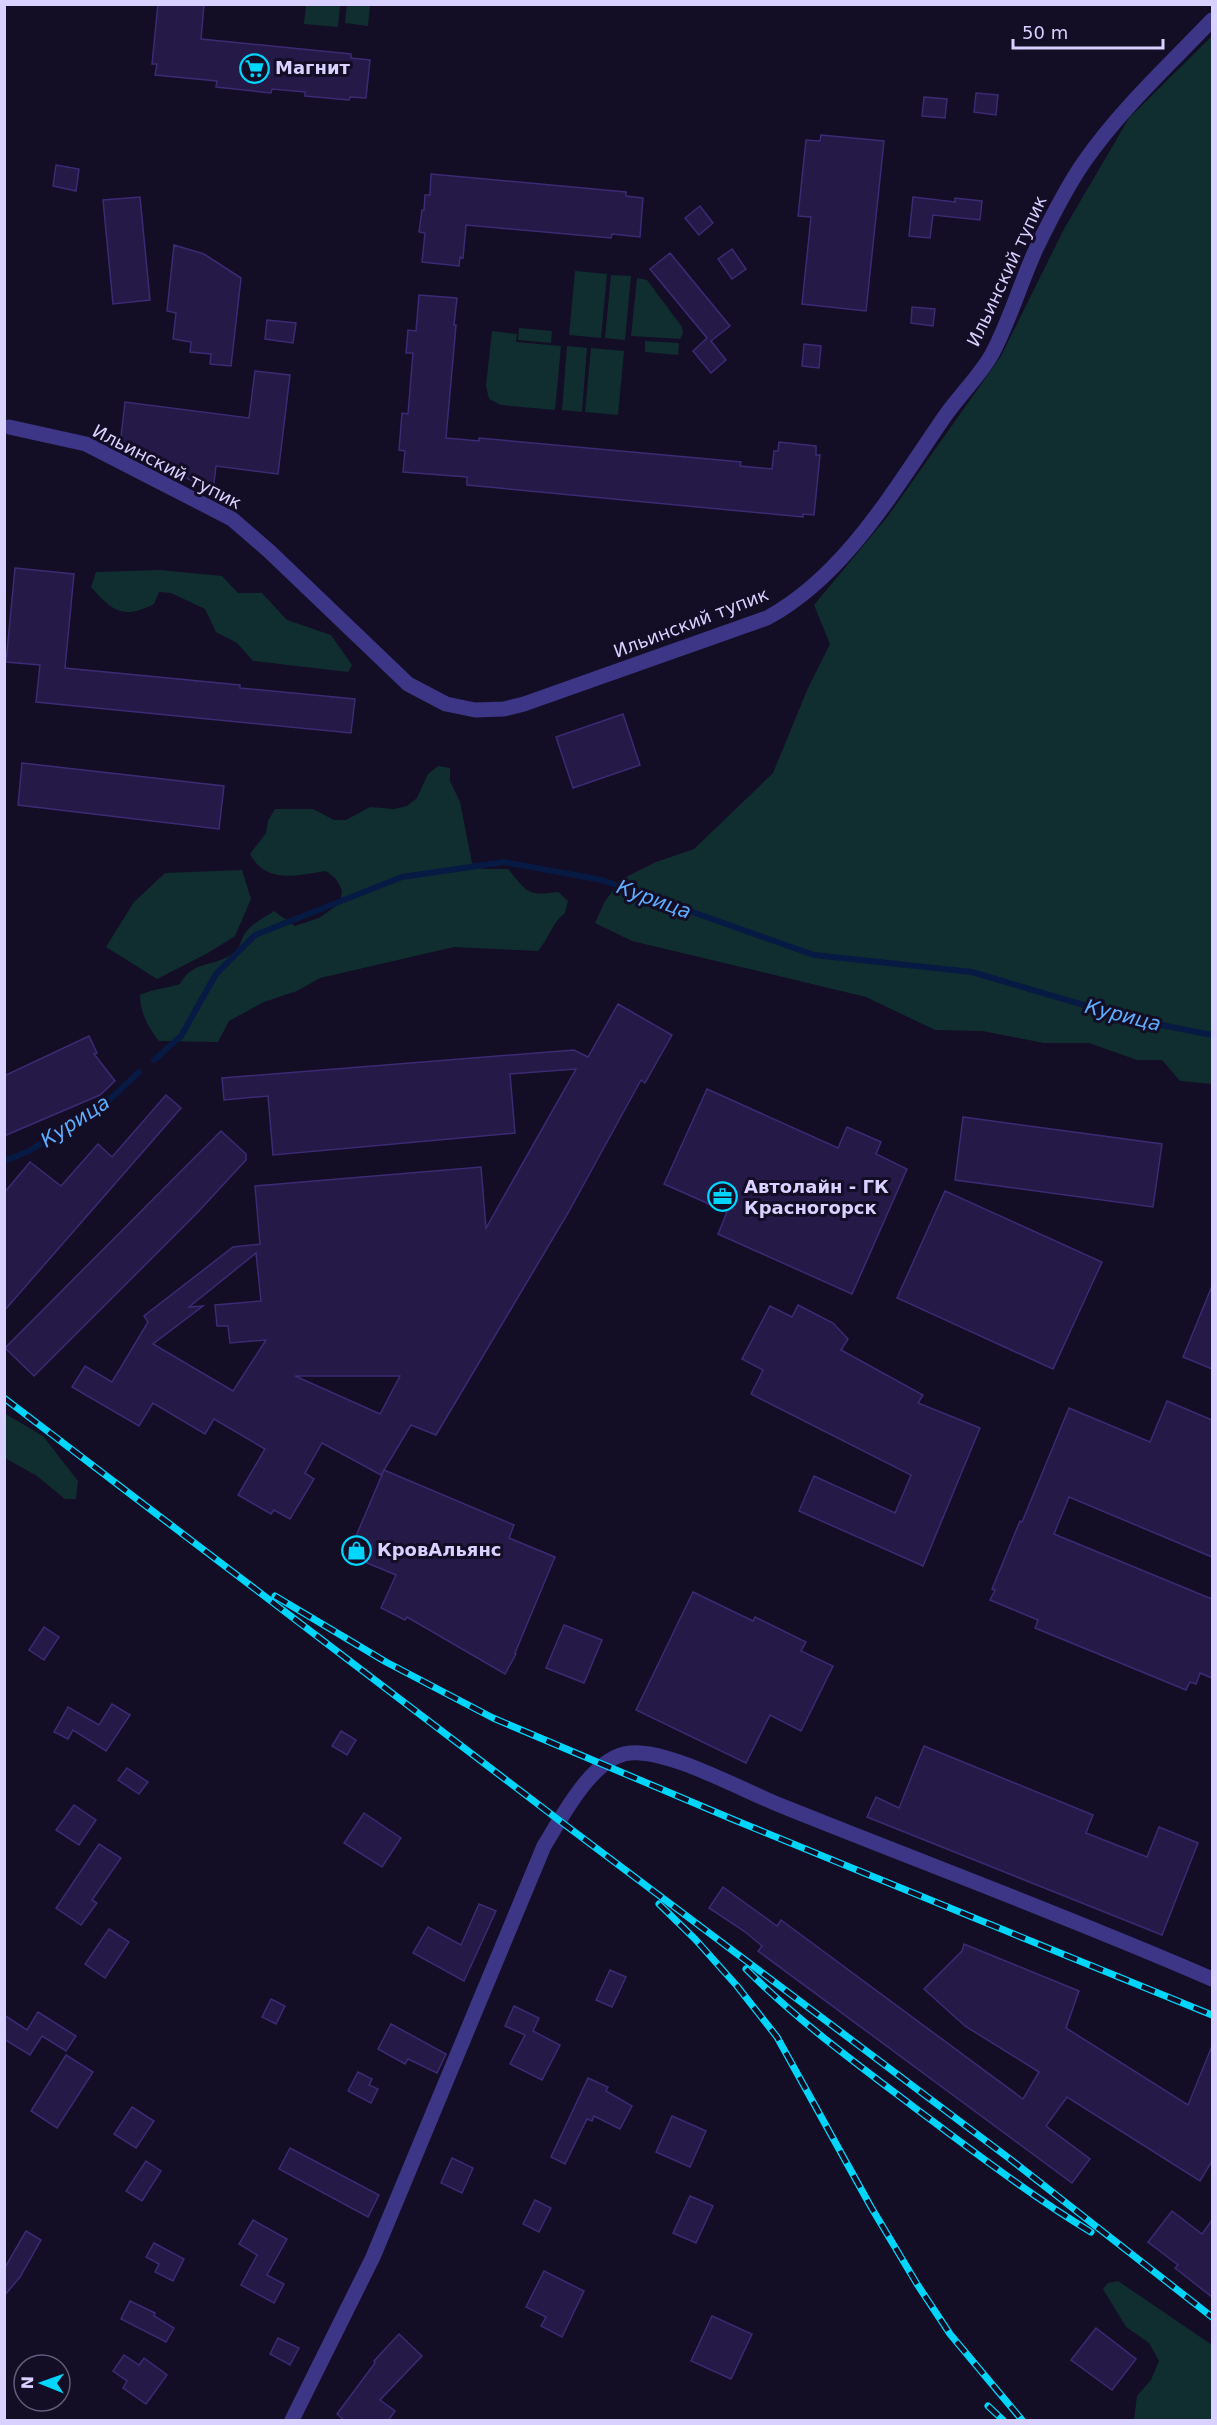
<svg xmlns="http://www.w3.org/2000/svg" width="1217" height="2425" viewBox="0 0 1217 2425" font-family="'DejaVu Sans',sans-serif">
	<rect width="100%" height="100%" fill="#130d25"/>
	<g fill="#102e2f">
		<polygon points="347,4 370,5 368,26 345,23"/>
		<polygon points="306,5 340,5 338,27 304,24"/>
		<polygon points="1212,36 1212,1084 1180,1081 1162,1060 1137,1060 1089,1043 1044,1043 982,1031 935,1030 866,997 632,941 595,923 605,901 622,879 656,862 694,849 773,773 808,688 830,644 814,605 888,516 1001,356 1064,229 1129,118"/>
		<polygon points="575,271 607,274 601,338 569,335"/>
		<polygon points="611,275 631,276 625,340 605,338"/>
		<polygon points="637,278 647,280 682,327 683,333 680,339 631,336"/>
		<polygon points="519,328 552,331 551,343 518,340"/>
		<polygon points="492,331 517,334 516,342 561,346 555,410 501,405 489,399 486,386"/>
		<polygon points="645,341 679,343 678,355 645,352"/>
		<polygon points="567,346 587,348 582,412 562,410"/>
		<polygon points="591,348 624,351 618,415 585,412"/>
		<path d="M159 570 222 576 238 593H262L287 620 331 635 352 665 348 672 253 661 237 643 216 632 205 609 171 593 159 592 154 604C123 620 112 611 91 587L96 572Z"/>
		<path d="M438 766 450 768V781L460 802 472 863 483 869H508C528 893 527 896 558 892L568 901 565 913C552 923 549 938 538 951L454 947 320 978 297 991 264 1002 229 1021 218 1042 159 1041C148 1027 140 1013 140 995 155 988 166 989 180 984 194 959 213 968 232 954 240 949 240 942 244 935 250 924 264 918 274 911L295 926 319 918 340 903 342 890 336 879 326 871C298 875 266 885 250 854L266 833 268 821 275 809H313L334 820H346L370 807 394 809 407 806 417 798 428 774Z"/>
		<polygon points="242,870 251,899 235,936 208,953 157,979 106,947 134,902 165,873"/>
		<polygon points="4,1413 43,1436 78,1481 76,1499 65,1499 37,1476 5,1458"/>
		<polygon points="1118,2281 1212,2345 1212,2420 1134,2420 1137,2396 1151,2380 1159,2361 1149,2343 1126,2327 1103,2289 1108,2283"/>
	</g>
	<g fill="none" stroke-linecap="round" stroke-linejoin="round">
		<g stroke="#071a44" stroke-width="6">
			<polyline points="154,1060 181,1036 216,974 255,935 402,877 504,862 602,880 814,955 972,972 1131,1019 1212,1035"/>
			<polyline points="4,1161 29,1151 105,1104 139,1072"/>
		</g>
	</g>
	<g fill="#241947" stroke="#3c2a74" stroke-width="1.5" fill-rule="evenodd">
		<polygon points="158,4 204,4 201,39 351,54 351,58 370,60 366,98 350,97 349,100 305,96 305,92 272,89 271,93 216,87 217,81 155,75 157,64 152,64"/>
		<polygon points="976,93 998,95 996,115 974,112"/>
		<polygon points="924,97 947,99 945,118 922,116"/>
		<polygon points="821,135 884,141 866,311 802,304 811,217 798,216 806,140 820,141"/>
		<polygon points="56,165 79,169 76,191 53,186"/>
		<polygon points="431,174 626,192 626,196 643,198 640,237 612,234 611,238 466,225 463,258 460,257 459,266 422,262 425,233 419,232 422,210 424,210 425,195 430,195"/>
		<polygon points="140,197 150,300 113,304 103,200"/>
		<polygon points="913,197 955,202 955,198 982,201 980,220 933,215 930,238 909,236"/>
		<polygon points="700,206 713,223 699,235 685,218"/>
		<polygon points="174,245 204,254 241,278 231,366 210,364 211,354 190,352 191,342 173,339 176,313 167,311"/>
		<polygon points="732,249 746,269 732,279 718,259"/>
		<polygon points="670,253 730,326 711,341 726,360 711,373 693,351 707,338 650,269"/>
		<polygon points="419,295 457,298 454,325 456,325 446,438 479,441 479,438 741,462 740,466 772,469 774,451 778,451 779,442 816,446 816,455 820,455 814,515 803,514 803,517 467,485 467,477 403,472 405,451 399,450 402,413 408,414 413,353 406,353 408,330 416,331"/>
		<polygon points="912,307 935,309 933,326 911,323"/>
		<polygon points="267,320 296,323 293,343 265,339"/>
		<polygon points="804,344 821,346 819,368 802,366"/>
		<polygon points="255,371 290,375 278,474 216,466 213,491 120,445 125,402 249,418"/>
		<polygon points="15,568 74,574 65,668 240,685 240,688 355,699 351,733 36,702 40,665 6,662"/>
		<polygon points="623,714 640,765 573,788 556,737"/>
		<polygon points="22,763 224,786 219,829 18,805"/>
		<path d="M618 1004 672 1035 645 1083 641 1080 568 1213 436 1435 411 1425 381 1475 322 1443 305 1473 314 1479 290 1519 274 1510 271 1514 238 1495 265 1449 214 1419 205 1434 153 1403 139 1426 72 1387 85 1366 112 1382 148 1322 144 1316 233 1247 260 1244 255 1186 481 1167 486 1228 576 1069 510 1074 515 1133 273 1155 268 1096 224 1100 222 1078 574 1050 588 1057ZM256 1253 261 1301 215 1305 217 1326H228L230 1343 266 1340 233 1391 153 1344 203 1306 189 1307ZM295 1376H400L380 1414Z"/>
		<polygon points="89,1036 97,1053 94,1054 115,1081 100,1095 4,1136 4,1076"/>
		<polygon points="707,1089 838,1148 847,1127 881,1142 876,1154 907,1169 852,1294 718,1234 727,1212 664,1184"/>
		<polygon points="166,1095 181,1108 4,1311 4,1193 30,1162 61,1186 98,1144 112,1157"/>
		<polygon points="963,1117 1162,1144 1153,1207 955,1180"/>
		<polygon points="221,1131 246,1154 246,1160 198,1212 34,1376 5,1348"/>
		<polygon points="945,1191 1102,1262 1053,1369 897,1298"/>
		<polygon points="1212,1286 1212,1369 1183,1357"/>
		<polygon points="798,1305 833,1323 848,1339 841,1350 923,1395 918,1403 980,1428 923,1566 799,1511 814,1476 895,1513 911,1475 751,1394 763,1370 742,1359 770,1306 792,1317"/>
		<polygon points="1167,1401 1212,1420 1212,1557 1069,1497 1054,1534 1212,1599 1212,1678 1200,1673 1196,1684 1190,1682 1186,1690 1035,1628 1038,1620 990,1600 995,1590 992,1589 1020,1521 1022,1522 1069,1408 1150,1442"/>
		<polygon points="384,1470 514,1525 509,1538 555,1557 515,1653 516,1654 505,1674 407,1617 405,1620 381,1608 396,1575 348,1555"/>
		<polygon points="693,1592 753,1621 755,1617 806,1642 801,1651 833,1666 801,1731 770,1715 746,1763 636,1710"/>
		<polygon points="564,1625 602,1640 584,1683 546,1668"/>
		<polygon points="44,1627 59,1637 44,1660 29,1650"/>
		<polygon points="112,1704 130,1715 106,1751 73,1730 68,1739 54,1732 68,1707 99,1725"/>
		<polygon points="341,1731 356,1740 347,1755 332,1746"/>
		<polygon points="924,1746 1093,1815 1086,1833 1147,1857 1159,1827 1198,1843 1162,1935 867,1817 876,1797 899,1808"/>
		<polygon points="127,1768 148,1782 139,1794 118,1780"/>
		<polygon points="74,1805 96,1820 79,1845 56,1830"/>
		<polygon points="364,1813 401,1838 382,1867 344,1843"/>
		<polygon points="99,1844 121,1858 92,1900 97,1903 81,1925 56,1908"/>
		<polygon points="723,1887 777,1926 781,1920 1023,2099 1039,2072 965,2026 924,1989 962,1951 964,1944 1079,1991 1066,2028 1188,2105 1212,2046 1212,2161 1200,2181 1067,2097 1046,2126 1090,2159 1072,2183 758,1951 762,1946 744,1931 709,1908"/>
		<polygon points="479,1904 496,1911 464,1981 413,1953 428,1927 461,1945"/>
		<polygon points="109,1929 129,1942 105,1978 85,1964"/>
		<polygon points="610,1970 626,1977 612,2007 596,2000"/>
		<polygon points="271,1999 285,2006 276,2024 262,2017"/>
		<polygon points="514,2006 539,2018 533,2031 560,2045 542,2080 510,2064 525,2035 505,2026"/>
		<polygon points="38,2012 76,2036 66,2051 42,2036 30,2055 4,2039 4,2015 27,2030"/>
		<polygon points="391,2024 446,2054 437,2073 408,2059 405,2064 378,2049"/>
		<polygon points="66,2055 93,2072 57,2128 31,2111"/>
		<polygon points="358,2072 372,2079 369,2085 378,2089 371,2103 348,2091"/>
		<polygon points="588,2078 608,2087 606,2091 632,2106 620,2129 594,2116 592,2121 587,2119 565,2164 551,2157"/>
		<polygon points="132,2107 154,2121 136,2148 114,2134"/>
		<polygon points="672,2116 706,2131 690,2167 656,2152"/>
		<polygon points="290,2148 379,2195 368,2217 279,2169"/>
		<polygon points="452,2158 473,2168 462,2193 441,2183"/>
		<polygon points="146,2161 161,2171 142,2201 126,2191"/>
		<polygon points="690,2196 713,2206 696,2243 673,2233"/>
		<polygon points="535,2200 551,2208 539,2232 523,2224"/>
		<polygon points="1172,2211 1202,2234 1212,2220 1212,2297 1175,2268 1178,2265 1148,2242"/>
		<polygon points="253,2220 287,2239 267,2275 284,2284 274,2303 241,2285 257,2255 239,2244"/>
		<polygon points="26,2231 41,2240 20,2277 4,2296 4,2269"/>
		<polygon points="154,2243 184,2259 173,2281 155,2272 159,2264 146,2257"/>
		<polygon points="544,2271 584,2291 562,2337 541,2326 546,2317 526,2307"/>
		<polygon points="130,2301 155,2313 154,2316 174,2328 166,2342 121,2319"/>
		<polygon points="712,2316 752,2334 731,2379 691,2361"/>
		<polygon points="1096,2328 1136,2359 1112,2390 1071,2360"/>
		<polygon points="399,2334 422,2356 380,2400 395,2411 388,2421 345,2421 337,2414 375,2363 374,2361"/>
		<polygon points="278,2338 299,2348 290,2365 270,2354"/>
		<polygon points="124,2355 139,2365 144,2358 167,2375 146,2404 123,2388 127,2381 113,2371"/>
	</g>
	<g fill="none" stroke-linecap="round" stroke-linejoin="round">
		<g stroke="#3d3686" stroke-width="15">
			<path d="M9 427 86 444 232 519 269 551 408 684 446 704 475 710 504 709 524 704 767 618C846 575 895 488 945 416 959 396 981 374 992 354 1010 320 1020 284 1036 249 1050 220 1066 188 1084 162 1121 109 1168 66 1212 20"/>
			<path d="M292 2420 373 2257 544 1846C562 1817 593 1756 630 1753 670 1749 747 1793 787 1808 929 1865 1072 1918 1212 1979"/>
		</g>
		<defs>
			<g id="rail">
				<polyline points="4,1398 560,1821 1010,2159 1212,2317"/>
				<polyline points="275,1596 386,1662 493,1718 732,1819 1212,2015"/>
				<polyline points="659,1904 695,1939 737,1986 777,2037 871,2207 917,2284 950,2334 1022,2420"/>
				<path d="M746 1969C798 2021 857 2064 915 2108 973 2151 1030 2195 1091 2232"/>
				<polyline points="988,2406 1003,2420"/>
			</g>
		</defs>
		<use href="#rail" stroke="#00d6fc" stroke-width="7"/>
		<use href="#rail" stroke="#130d25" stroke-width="4.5" stroke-dasharray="14" stroke-linecap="butt"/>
	</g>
	<defs>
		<symbol id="supermarket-ring" viewBox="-11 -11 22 22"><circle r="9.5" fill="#130d25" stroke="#00d6fc" stroke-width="1.5"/><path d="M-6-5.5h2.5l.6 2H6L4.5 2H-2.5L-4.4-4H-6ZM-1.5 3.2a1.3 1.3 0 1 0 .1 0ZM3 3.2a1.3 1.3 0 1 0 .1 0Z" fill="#00d6fc"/></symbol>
		<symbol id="office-ring" viewBox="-11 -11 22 22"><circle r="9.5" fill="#130d25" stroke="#00d6fc" stroke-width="1.5"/><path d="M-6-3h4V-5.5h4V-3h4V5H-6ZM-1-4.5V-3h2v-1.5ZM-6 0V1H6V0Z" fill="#00d6fc"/></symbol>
		<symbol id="shop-ring" viewBox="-11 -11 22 22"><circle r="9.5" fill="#130d25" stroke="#00d6fc" stroke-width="1.5"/><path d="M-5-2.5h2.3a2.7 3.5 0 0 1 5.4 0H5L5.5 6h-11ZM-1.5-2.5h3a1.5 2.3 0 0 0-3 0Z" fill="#00d6fc"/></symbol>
	</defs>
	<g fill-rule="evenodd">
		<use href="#supermarket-ring" x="238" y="52" width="33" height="33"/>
		<use href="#office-ring" x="706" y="1180" width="33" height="33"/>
		<use href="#shop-ring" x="340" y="1534" width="33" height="33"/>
	</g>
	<g text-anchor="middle" stroke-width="6" stroke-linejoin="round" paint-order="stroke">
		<g font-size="18" font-weight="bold" fill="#d9d1ff" stroke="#130d25" text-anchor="start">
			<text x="275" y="74">Магнит</text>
			<text x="744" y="1193">Автолайн - ГК<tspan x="744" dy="21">Красногорск</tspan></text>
			<text x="377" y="1556">КровАльянс</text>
		</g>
		<g font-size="18" fill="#d9d1ff" stroke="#130d25">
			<text transform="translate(1007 271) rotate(-65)" y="6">Ильинский тупик</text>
			<text transform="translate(167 467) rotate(27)" y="6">Ильинский тупик</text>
			<text transform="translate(691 623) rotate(-21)" y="6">Ильинский тупик</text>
		</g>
		<g font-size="20" font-style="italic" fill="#5fadff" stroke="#130d25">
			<text transform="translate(654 899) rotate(20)" y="7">Курица</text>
			<text transform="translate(1123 1015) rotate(14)" y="7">Курица</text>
			<text transform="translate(75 1121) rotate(-33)" y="7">Курица</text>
		</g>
	</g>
	<rect width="1217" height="2425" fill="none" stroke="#d9d1ff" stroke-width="12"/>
	<g transform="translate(42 2383) rotate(271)"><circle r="28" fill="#130d25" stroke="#625b7c" stroke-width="1.5"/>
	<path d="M0-4.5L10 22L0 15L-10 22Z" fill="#00d6fc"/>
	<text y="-9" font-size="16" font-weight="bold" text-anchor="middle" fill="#d9d1ff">N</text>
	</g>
	<path d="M1013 39v9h150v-9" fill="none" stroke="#d9d1ff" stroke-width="3"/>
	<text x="1022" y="39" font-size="18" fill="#d9d1ff" stroke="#130d25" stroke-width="4.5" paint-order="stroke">50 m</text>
</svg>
